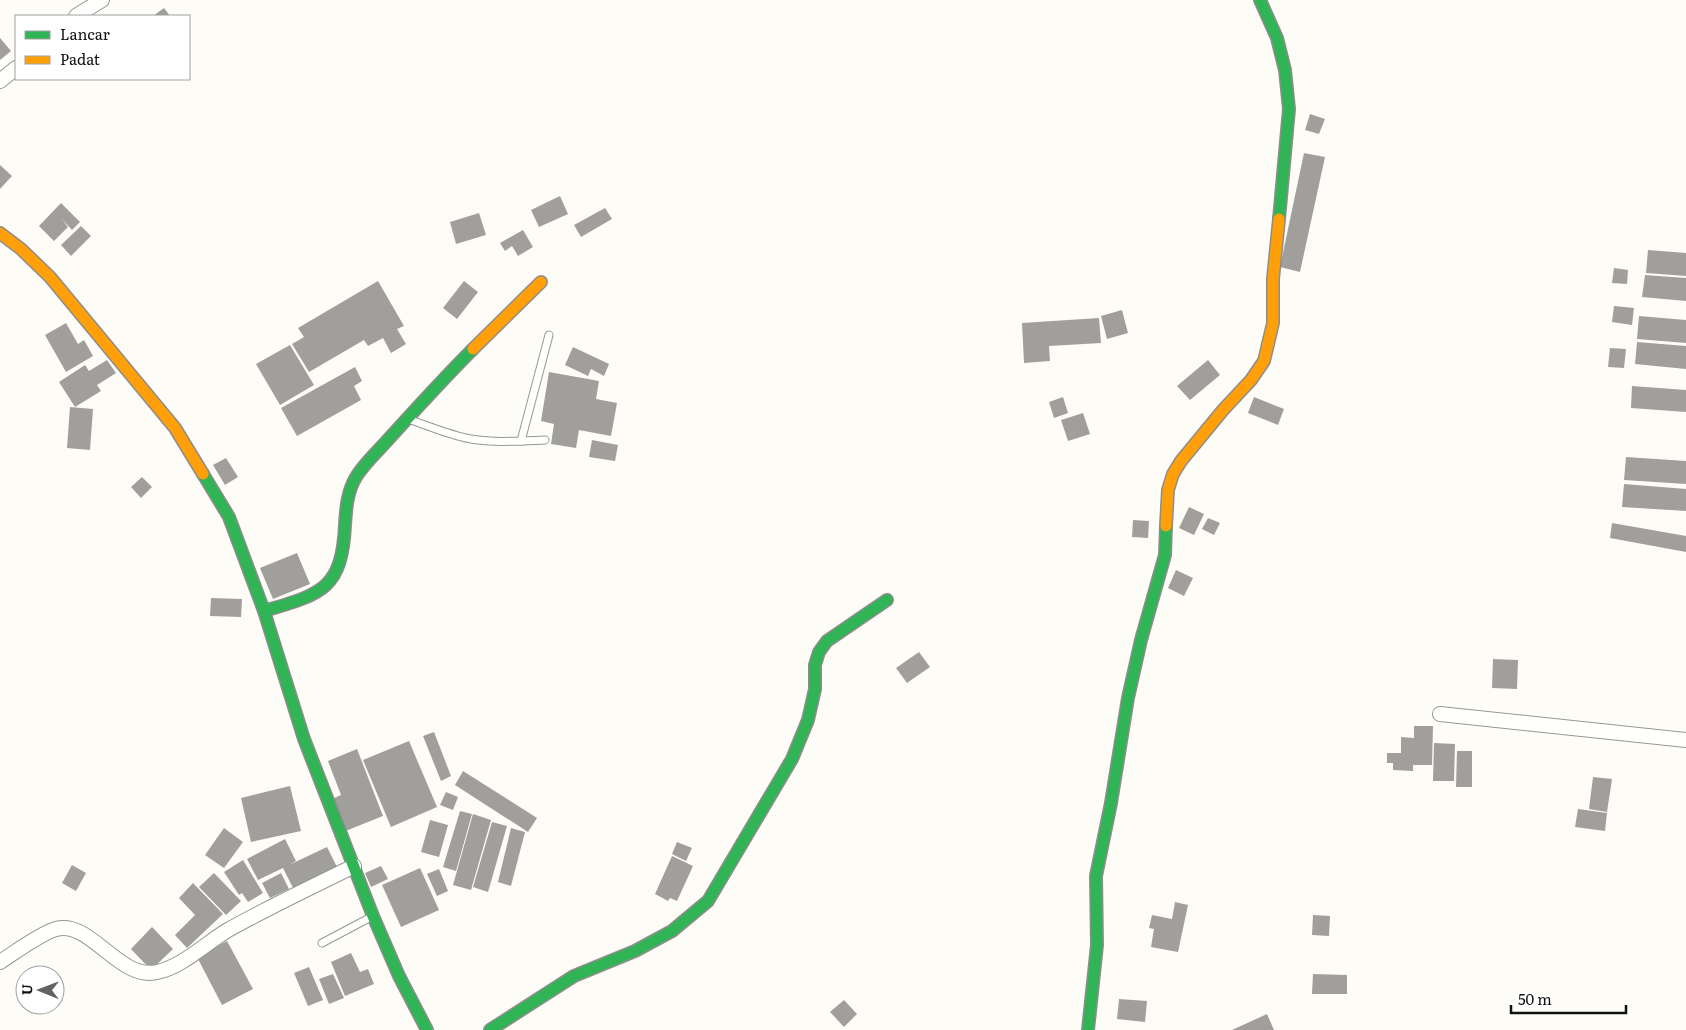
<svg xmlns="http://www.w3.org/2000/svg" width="1686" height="1030" viewBox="0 0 1686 1030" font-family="Literata,serif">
	<rect width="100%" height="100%" fill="#fdfcf7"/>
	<g fill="#a19f9c">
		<polygon points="164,8 170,16 153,16"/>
		<polygon points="0,38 11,51 0,60"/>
		<polygon points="1310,114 1325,119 1319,134 1305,130"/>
		<polygon points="1304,153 1325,157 1300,272 1280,267"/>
		<polygon points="0,165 12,176 0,189"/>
		<polygon points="560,196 568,214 539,227 531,210"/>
		<polygon points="61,203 80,222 72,230 62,219 68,227 54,241 39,226"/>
		<polygon points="605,208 612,219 581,237 574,225"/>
		<polygon points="479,213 486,235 456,244 450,222"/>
		<polygon points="81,226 91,236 71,256 61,245"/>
		<polygon points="523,230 533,247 518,256 512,246 505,251 500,243"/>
		<polygon points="1648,250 1686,253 1686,276 1646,273"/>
		<polygon points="1614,268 1628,270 1627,284 1612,283"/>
		<polygon points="1645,275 1686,278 1686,301 1642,297"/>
		<polygon points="378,281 404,326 397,329 406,344 391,353 383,338 368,346 364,340 309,372 292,344 304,337 298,328"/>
		<polygon points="464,281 478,292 457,319 443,308"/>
		<polygon points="1614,306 1634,308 1632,325 1612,322"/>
		<polygon points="1122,310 1128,333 1107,339 1101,316"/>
		<polygon points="1639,316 1686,320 1686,343 1637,339"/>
		<polygon points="1099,318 1101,343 1049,346 1050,361 1024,363 1022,323"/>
		<polygon points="66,323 78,344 84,340 93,356 66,372 45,335"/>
		<polygon points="1637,342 1686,346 1686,369 1635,364"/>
		<polygon points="290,345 314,385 280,405 256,364"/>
		<polygon points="573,347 609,364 604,376 591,369 588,376 565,365"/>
		<polygon points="1610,348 1626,349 1624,368 1608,367"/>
		<polygon points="107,360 116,373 97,385 101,391 75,407 59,382 85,365 89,371"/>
		<polygon points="1208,360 1220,375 1190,400 1177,386"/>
		<polygon points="355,367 362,381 354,386 361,400 297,436 281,408"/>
		<polygon points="549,372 599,381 596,399 617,403 611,436 579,430 576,448 551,444 554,424 541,421"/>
		<polygon points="1632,386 1686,390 1686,412 1631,408"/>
		<polygon points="1063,397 1068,413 1054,418 1049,402"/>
		<polygon points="1254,397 1284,409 1278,425 1248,413"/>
		<polygon points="70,407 93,409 90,450 67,448"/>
		<polygon points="1083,413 1090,434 1068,441 1061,420"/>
		<polygon points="592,440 618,445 615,461 589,457"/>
		<polygon points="1626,457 1686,461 1686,484 1624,480"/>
		<polygon points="226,458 238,477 225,485 213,465"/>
		<polygon points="142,477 152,487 141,498 131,487"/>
		<polygon points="1624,484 1686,489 1686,511 1622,507"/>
		<polygon points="1189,507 1204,514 1194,535 1179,528"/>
		<polygon points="1208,518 1220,523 1214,535 1202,529"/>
		<polygon points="1133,520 1149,521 1148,538 1132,537"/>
		<polygon points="1612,523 1686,536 1686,552 1610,538"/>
		<polygon points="297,553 310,584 273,599 260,568"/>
		<polygon points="1176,570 1193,578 1184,596 1168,588"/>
		<polygon points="211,598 242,599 241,617 210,616"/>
		<polygon points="919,652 930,667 907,683 896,668"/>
		<polygon points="1493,659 1518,660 1517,689 1492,688"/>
		<polygon points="1414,726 1433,726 1432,765 1413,765 1413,771 1393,770 1393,763 1387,763 1387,753 1401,753 1401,737 1414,738"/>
		<polygon points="434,732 451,776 441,781 423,736"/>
		<polygon points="409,741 437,807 391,827 363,760"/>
		<polygon points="1434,743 1455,744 1454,781 1433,781"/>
		<polygon points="357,749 383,816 343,832 330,800 341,795 328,761"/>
		<polygon points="1457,751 1472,751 1472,787 1456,787"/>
		<polygon points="463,771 537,818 528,832 455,785"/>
		<polygon points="1593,777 1612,779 1607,812 1589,809"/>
		<polygon points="290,786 301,831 251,842 241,798"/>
		<polygon points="446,792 458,797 453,810 440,805"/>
		<polygon points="1578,809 1607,813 1605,831 1575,827"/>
		<polygon points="460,811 472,814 456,871 443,867"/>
		<polygon points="473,814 491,820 471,890 453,885"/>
		<polygon points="430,820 448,825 439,857 421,852"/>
		<polygon points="492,822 507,826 488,892 473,887"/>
		<polygon points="224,828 243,842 224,868 205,855"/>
		<polygon points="511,828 525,832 511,886 498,882"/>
		<polygon points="285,839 296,861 289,865 327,847 337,867 293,888 283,868 258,880 247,859"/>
		<polygon points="677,842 692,848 686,861 672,854"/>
		<polygon points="672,856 693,866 677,901 670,898 668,901 655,894"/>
		<polygon points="243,860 263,893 248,902 242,893 239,895 224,872"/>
		<polygon points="72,865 86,873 76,891 62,883"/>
		<polygon points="381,866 388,879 371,887 365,873"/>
		<polygon points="420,868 439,910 401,927 382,885"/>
		<polygon points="439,869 448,891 437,896 427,874"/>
		<polygon points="214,873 241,901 226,915 199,887"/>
		<polygon points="281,873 289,889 270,898 262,883"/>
		<polygon points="193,883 223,914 187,948 175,935 195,915 179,898"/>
		<polygon points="1175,902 1188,905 1178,952 1151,947 1154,929 1149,928 1152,915 1172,919"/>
		<polygon points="1313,915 1330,916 1329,936 1312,935"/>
		<polygon points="152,927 173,949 151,970 131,949"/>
		<polygon points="227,941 253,989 222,1005 197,957"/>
		<polygon points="351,953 360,972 368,969 374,984 345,996 331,962"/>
		<polygon points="309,967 323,1000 308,1006 294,973"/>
		<polygon points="333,974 344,998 329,1004 319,979"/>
		<polygon points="1313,974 1347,975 1347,994 1312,994"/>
		<polygon points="1119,999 1147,1001 1145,1022 1117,1019"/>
		<polygon points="844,1000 857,1014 844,1027 830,1012"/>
		<polygon points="1267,1014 1274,1030 1232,1030"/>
	</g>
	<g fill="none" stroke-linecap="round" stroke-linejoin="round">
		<defs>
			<g id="lane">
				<path d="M408 419C429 426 449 435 471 439 495 443 521 441 545 440"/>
				<polyline points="521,441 549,335"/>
				<polyline points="322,943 373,916"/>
			</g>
			<g id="street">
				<polyline points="76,16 102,0"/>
				<polyline points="0,81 16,68"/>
				<polyline points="1440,714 1686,740"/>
				<path d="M0 962C14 953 41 933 56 929 90 919 119 981 157 972 182 967 206 943 228 930 269 907 312 887 354 866"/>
			</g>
			<g id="fast">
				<polyline points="1260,0 1277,38 1285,70 1289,109 1279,219"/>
				<polyline points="203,474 229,517 264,611 304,739 373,916 399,976 427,1030"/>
				<path d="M264 611C321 594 342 590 345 525 346 509 347 492 356 477 364 464 375 454 385 443 414 411 443 379 473 349"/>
				<polyline points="490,1030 574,976 635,951 672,931 708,901 792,759 808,720 815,689 815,665 819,652 827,641 887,600"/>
				<polyline points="1088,1030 1097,945 1096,876 1111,803 1128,698 1141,640 1165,555 1166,526"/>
			</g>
			<g id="slow">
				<polyline points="0,233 21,249 50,277 175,428 203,474"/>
				<polyline points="473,349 541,282"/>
				<polyline points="1166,526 1168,490 1173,474 1181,461 1223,410 1251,380 1264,361 1273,323 1273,279 1279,219"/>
			</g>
		</defs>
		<use href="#lane" stroke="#979795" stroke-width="9"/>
		<use href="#street" stroke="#979795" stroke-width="16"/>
		<use href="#fast" stroke="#8e8d8b" stroke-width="14"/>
		<use href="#slow" stroke="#8e8d8b" stroke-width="14"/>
		<use href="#lane" stroke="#fffffe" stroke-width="7"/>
		<use href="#street" stroke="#fffffe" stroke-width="14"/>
		<use href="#fast" stroke="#30b455" stroke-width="11"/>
		<use href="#slow" stroke="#ff9f0a" stroke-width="11"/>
	</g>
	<rect x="15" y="15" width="175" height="65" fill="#ffffff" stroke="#a0a0a0"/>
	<rect x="25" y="31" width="25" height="8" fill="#30b455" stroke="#a0a0a0"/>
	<text x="60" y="40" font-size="15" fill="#111111">Lancar</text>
	<rect x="25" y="56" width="25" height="8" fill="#ff9f0a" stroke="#a0a0a0"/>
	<text x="60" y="65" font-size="15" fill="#111111">Padat</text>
	<g transform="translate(40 990) rotate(271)"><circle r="24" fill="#ffffff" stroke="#a0a0a0"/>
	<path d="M0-4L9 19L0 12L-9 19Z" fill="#646362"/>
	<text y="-8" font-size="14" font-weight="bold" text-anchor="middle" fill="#111111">U</text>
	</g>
	<path d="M1511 1005v8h115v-8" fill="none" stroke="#111111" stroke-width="2.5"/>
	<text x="1518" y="1005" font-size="15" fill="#111111" stroke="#ffffff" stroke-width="4" paint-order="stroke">50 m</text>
</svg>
